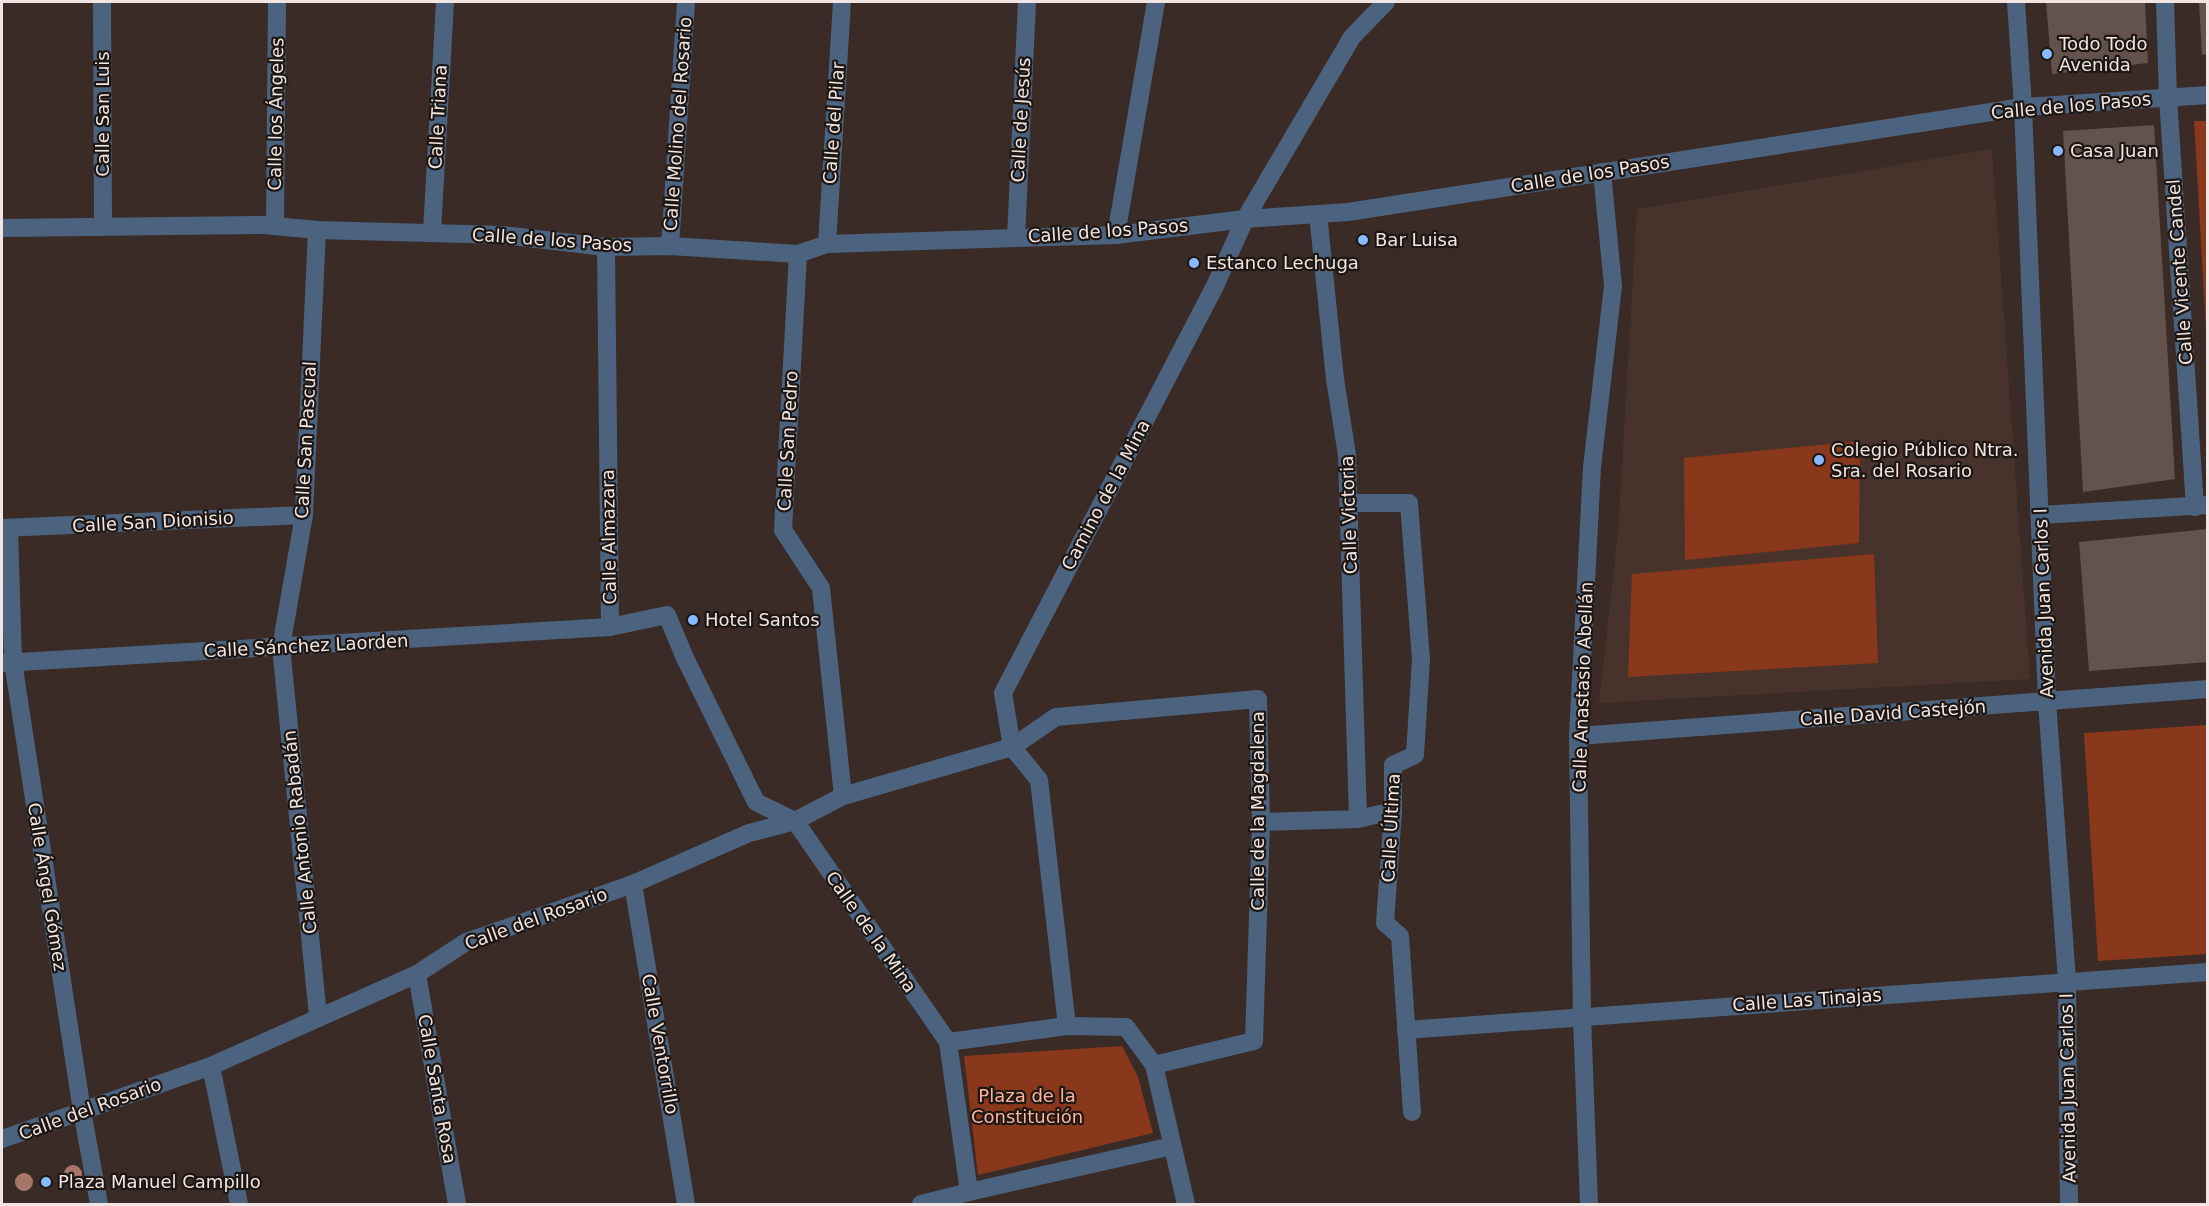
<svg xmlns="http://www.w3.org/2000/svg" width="2209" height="1206" viewBox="0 0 2209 1206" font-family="'DejaVu Sans',sans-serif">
	<rect width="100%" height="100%" fill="#3b2b26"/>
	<polygon fill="#48332c" points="1992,149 2030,679 1599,703 1618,532 1637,209"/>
	<g fill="#8a381c">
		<polygon points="2194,121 2207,121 2207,347"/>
		<polygon points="1860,441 1859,543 1685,560 1684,458"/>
		<polygon points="1874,554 1878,663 1628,677 1632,574"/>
		<polygon points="2207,725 2207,954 2098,961 2084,733"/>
		<polygon points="1122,1046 1138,1077 1153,1133 978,1175 964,1056"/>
	</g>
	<g fill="#64534d">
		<polygon points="2046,2 2145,2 2148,63 2052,74"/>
		<polygon points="2199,2 2208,2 2208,54 2202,55"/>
		<polygon points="2154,125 2175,479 2083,492 2063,131"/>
		<polygon points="2208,529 2208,662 2089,671 2079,542"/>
	</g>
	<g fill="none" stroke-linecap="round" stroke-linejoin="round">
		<g stroke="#4b637f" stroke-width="18">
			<polyline points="102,2 103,227"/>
			<polyline points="2016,2 2023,107 2047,701 2067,981 2069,1204"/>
			<polyline points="2165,2 2168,98 2195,507"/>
			<polyline points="275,226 277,2"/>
			<polyline points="2,228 264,225 317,230 503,235 606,247 670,246 798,254 827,244 1116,235 1245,219 1348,212 2023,107 2208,95"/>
			<polyline points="317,230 304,515 281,647 318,1016"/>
			<polyline points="432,232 445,2"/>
			<polyline points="1116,235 1156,2"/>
			<polyline points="1016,238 1027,2"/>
			<polyline points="827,244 842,2"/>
			<polyline points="670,246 686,2"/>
			<polyline points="606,247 610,627 667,615 685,658 756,802 795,821 948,1042"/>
			<polyline points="798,254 783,530 821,588 843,796"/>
			<polyline points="1349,503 1409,503 1421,659 1415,755 1393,765 1393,811 1385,923 1400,936 1412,1112"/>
			<polyline points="2040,515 2208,505"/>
			<polyline points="2,528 304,515"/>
			<polyline points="9,528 13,662 82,1111 99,1204"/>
			<polyline points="2,663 610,627"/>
			<polyline points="1578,736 2208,689"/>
			<polyline points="1358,819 1393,811"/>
			<polyline points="1261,822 1358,819 1347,455 1335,379 1318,214"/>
			<polyline points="633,884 686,1204"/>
			<polyline points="417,974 457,1204"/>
			<polyline points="1067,1026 1039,780 1012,747 1003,693 1215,286 1245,219 1352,37 1386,2"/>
			<polyline points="1406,1030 2208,972"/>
			<polyline points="211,1066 239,1204"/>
			<polyline points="2,1139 211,1066 417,974 466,942 633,884 749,833 795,821 843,796 1012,747 1056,717 1258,699 1261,822 1254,1041 1154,1065"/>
			<polyline points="1172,1146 969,1192 948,1042 1067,1026 1126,1027 1154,1065 1186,1204"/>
			<polyline points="921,1204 969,1192"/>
			<polyline points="1589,1204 1582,1017 1578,736 1592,467 1613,286 1602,172"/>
		</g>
	</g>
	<g fill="#a67668">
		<circle cx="73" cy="1174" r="9"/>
		<circle cx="24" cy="1182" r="9"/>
	</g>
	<g fill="#86bbfb" stroke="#1d1613" stroke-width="2">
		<circle cx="2047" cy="54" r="6"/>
		<circle cx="2058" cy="151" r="6"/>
		<circle cx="1363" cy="240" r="6"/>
		<circle cx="1194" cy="263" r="6"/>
		<circle cx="1819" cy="460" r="6"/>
		<circle cx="693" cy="620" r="6"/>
		<circle cx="46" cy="1182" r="6"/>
	</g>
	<g text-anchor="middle" stroke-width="4.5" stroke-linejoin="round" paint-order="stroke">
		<g font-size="18" fill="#f0e5e2" stroke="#1d1613" text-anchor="start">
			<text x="2059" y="50">Todo Todo<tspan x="2059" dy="21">Avenida</tspan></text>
			<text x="2070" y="157">Casa Juan</text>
			<text x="1375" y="246">Bar Luisa</text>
			<text x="1206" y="269">Estanco Lechuga</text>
			<text x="1831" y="456">Colegio Público Ntra.<tspan x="1831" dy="21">Sra. del Rosario</tspan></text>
			<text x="705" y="626">Hotel Santos</text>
			<text x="58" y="1188">Plaza Manuel Campillo</text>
		</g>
		<g font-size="18" fill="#f0e5e2" stroke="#1d1613">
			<text transform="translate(2071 106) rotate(-5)" y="6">Calle de los Pasos</text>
			<text transform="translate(103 114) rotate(-90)" y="6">Calle San Luis</text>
			<text transform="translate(276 114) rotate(-89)" y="6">Calle los Ángeles</text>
			<text transform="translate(438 117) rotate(-87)" y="6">Calle Triana</text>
			<text transform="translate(1021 120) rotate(-87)" y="6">Calle de Jesús</text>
			<text transform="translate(834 123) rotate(-86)" y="6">Calle del Pilar</text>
			<text transform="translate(678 124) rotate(-86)" y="6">Calle Molino del Rosario</text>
			<text transform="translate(1590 174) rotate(-9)" y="6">Calle de los Pasos</text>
			<text transform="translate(1108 231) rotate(-4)" y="6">Calle de los Pasos</text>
			<text transform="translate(552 240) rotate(4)" y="6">Calle de los Pasos</text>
			<text transform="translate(2180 272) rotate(-94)" y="6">Calle Vicente Candel</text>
			<text transform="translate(306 440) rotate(-87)" y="6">Calle San Pascual</text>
			<text transform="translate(788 441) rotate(-87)" y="6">Calle San Pedro</text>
			<text transform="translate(1106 495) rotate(-62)" y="6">Camino de la Mina</text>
			<text transform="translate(1349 515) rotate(-92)" y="6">Calle Victoria</text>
			<text transform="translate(153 522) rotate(-3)" y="6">Calle San Dionisio</text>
			<text transform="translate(609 537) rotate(-91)" y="6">Calle Almazara</text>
			<text transform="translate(2044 603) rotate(-92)" y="6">Avenida Juan Carlos I</text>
			<text transform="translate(306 646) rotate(-3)" y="6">Calle Sánchez Laorden</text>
			<text transform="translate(1583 687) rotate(-88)" y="6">Calle Anastasio Abellán</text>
			<text transform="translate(1893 713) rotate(-4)" y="6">Calle David Castejón</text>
			<text transform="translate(1258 811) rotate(-90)" y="6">Calle de la Magdalena</text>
			<text transform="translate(1391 828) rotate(-87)" y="6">Calle Última</text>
			<text transform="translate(300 832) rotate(-96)" y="6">Calle Antonio Rabadán</text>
			<text transform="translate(47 887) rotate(81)" y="6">Calle Ángel Gómez</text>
			<text transform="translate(536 919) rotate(-20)" y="6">Calle del Rosario</text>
			<text transform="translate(871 932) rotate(55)" y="6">Calle de la Mina</text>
			<text transform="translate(1807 1000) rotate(-4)" y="6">Calle Las Tinajas</text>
			<text transform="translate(660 1044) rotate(80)" y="6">Calle Ventorrillo</text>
			<text transform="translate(2068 1088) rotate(-91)" y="6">Avenida Juan Carlos I</text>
			<text transform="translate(437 1089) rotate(80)" y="6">Calle Santa Rosa</text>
			<text transform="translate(90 1109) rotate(-20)" y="6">Calle del Rosario</text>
		</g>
		<g font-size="18" fill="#fdb49e" stroke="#1d1613">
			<text x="1027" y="1102">Plaza de la<tspan x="1027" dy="21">Constitución</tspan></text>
		</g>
	</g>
	<rect width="2209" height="1206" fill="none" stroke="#f0e5e2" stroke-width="6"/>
</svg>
